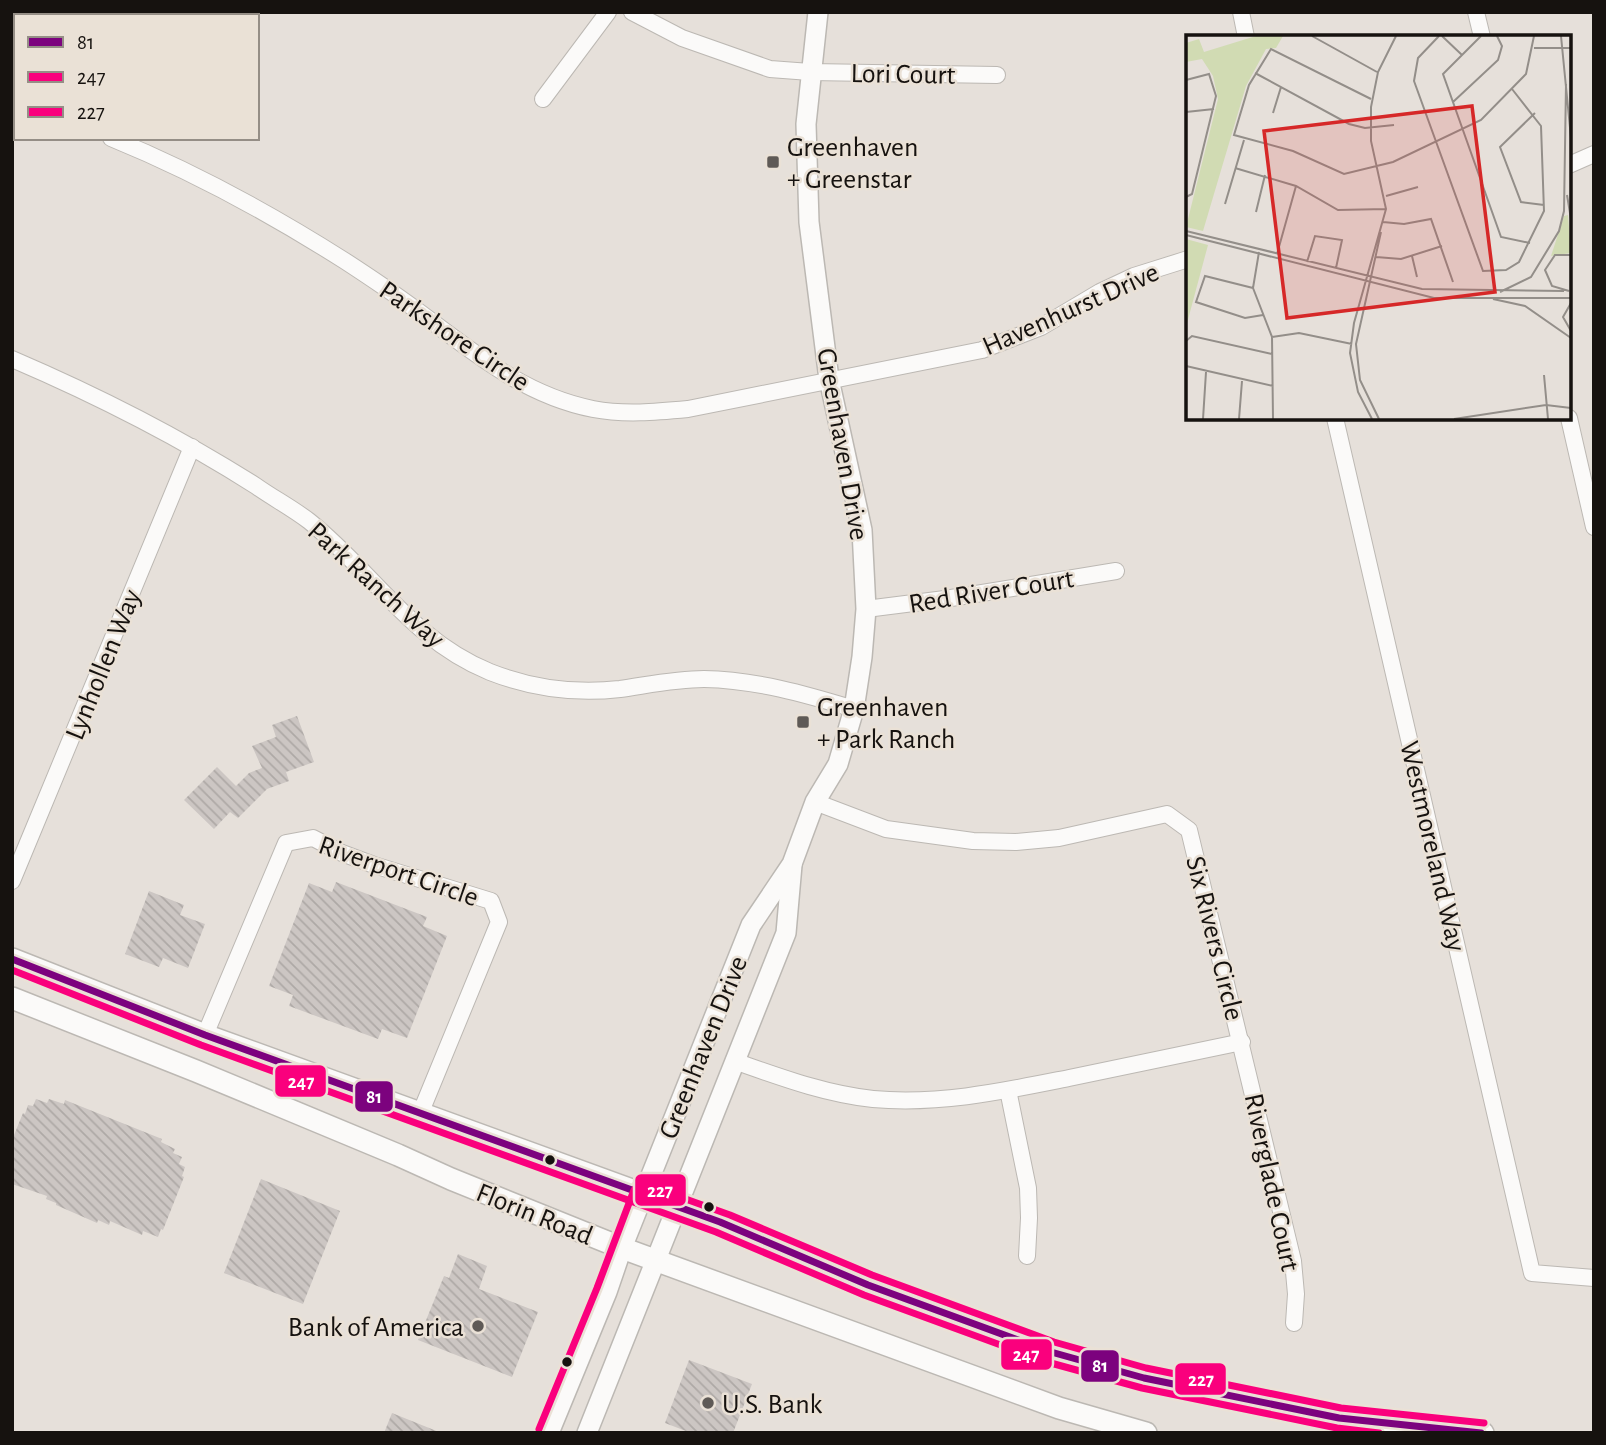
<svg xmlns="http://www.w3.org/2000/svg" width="1606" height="1445" viewBox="0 0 1606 1445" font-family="'Alegreya Sans',sans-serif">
	<defs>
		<pattern id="building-back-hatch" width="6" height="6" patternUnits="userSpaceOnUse" patternTransform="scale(1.75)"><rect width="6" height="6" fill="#ccc6c3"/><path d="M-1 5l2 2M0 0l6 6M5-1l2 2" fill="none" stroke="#aea9a6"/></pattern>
	</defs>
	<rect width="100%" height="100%" fill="#e6e0da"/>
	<g fill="url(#building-back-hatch)">
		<polygon points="297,716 314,762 286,772 289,781 267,789 238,818 230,812 214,829 184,800 217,767 236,786 249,773 262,768 252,746 276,737 272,725"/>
		<polygon points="336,882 427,917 423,926 447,936 407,1038 382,1029 378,1039 289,1006 293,995 269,986 309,883 332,892"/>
		<polygon points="149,891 184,905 180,915 205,924 188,968 163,958 159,967 125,954"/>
		<polygon points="36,1099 47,1103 49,1099 64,1104 65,1100 162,1139 161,1142 175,1149 173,1153 182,1157 179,1164 185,1167 182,1176 184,1177 163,1230 161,1229 158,1237 143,1231 142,1235 110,1221 109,1225 98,1220 97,1223 56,1205 56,1203 46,1199 47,1196 12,1184 12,1140 23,1113 25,1114 28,1105 33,1106"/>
		<polygon points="261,1179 340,1211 303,1304 224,1273"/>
		<polygon points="458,1254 487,1266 479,1289 538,1312 512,1377 418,1340 444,1276 449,1278"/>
		<polygon points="689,1360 752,1384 733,1433 691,1433 665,1423"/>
		<polygon points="392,1413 439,1432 439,1433 384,1433"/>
	</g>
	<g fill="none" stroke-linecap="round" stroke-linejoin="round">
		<defs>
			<g id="minor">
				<polyline points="632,12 682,38 770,69 810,72 997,75"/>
				<polyline points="1241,12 1246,37"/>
				<polyline points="1476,12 1482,37"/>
				<polyline points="543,99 608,12"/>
				<polyline points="12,100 16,102"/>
				<path d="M111 138C192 171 271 214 345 261 368 276 392 292 415 309 471 350 522 395 593 409 624 415 656 412 688 409L982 350 1041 327 1100 292 1134 276 1188 259"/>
				<polyline points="1569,165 1594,154"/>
				<path d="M12 359C96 395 179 437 256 486 273 498 292 508 309 521 373 572 411 640 490 672 531 688 576 694 620 689 648 685 676 679 704 679 756 680 805 694 854 709"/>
				<polyline points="1335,418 1532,1273 1594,1278"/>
				<polyline points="1569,418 1594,527"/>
				<polyline points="866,609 945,599 1116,571"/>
				<polyline points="815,802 886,829 973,841 1016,842 1059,838 1167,814 1189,830 1293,1261 1296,1294 1294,1323"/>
				<polyline points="12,881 192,447"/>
				<polyline points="205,1035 286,843 313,838 342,853 374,865 491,901 499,922 420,1114"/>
				<path d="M734 1061C780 1077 825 1094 873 1099 940 1105 1004 1091 1069 1078 1127 1066 1184 1054 1242 1042"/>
				<polyline points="1008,1090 1028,1188 1029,1218 1027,1256"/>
			</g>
			<g id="tertiary">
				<polyline points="549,1433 607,1292 622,1248 751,925 792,864 815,802 838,764 854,709 862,657 866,609 862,530 829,379 809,222 806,124 818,12"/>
				<polyline points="587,1433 786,933 792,865"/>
			</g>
			<g id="secondary">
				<polyline points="12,959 205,1035 720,1222 868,1285 1051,1352 1144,1378 1339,1418 1483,1433"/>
				<polyline points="12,998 196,1071 398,1155 451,1179 622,1248 1059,1408 1146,1433"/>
			</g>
		</defs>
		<use href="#minor" stroke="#bcb8b3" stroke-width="18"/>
		<use href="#tertiary" stroke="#bcb8b3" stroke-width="22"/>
		<use href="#secondary" stroke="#bcb8b3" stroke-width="24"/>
		<use href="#minor" stroke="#fbfaf9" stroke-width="16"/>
		<use href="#tertiary" stroke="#fbfaf9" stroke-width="19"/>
		<use href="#secondary" stroke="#fbfaf9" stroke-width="21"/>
		<defs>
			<polyline id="bus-1" points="12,959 205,1035 720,1222 868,1285 1051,1352 1144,1378 1339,1418 1481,1433"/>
			<polyline id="bus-2" points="12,970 201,1045 716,1232 864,1295 1047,1362 1142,1388 1337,1428 1379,1433"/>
			<polyline id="bus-3" points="539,1429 597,1288 634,1190 638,1185 644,1184 730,1215 872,1275 1054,1342 1146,1368 1341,1408 1484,1423"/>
		</defs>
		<use href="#bus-1" stroke="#eae1d6" stroke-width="12"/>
		<use href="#bus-2" stroke="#eae1d6" stroke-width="12"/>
		<use href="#bus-3" stroke="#eae1d6" stroke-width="12"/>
		<use href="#bus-1" stroke="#7c027e" stroke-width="7"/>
		<use href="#bus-2" stroke="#fa007d" stroke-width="7"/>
		<use href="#bus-3" stroke="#fa007d" stroke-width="7"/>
	</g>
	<g fill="#5f5a56" stroke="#eae1d6" stroke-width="2.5">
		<rect x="766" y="155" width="14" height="14" rx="3.5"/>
		<rect x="796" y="715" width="14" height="14" rx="3.5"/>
		<circle cx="478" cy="1326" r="7"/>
		<circle cx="708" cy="1403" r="7"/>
	</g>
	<g fill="#16120f" stroke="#eae1d6" stroke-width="2.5">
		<circle cx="550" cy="1160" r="6"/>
		<circle cx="709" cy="1207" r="6"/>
		<circle cx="567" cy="1362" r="6"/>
	</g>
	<g text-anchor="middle" stroke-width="5" stroke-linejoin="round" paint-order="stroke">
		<g font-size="28" fill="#16120f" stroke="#eae1d6">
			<text transform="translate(903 73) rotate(1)" y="10">Lori Court</text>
			<text transform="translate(1070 308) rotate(-24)" y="10">Havenhurst Drive</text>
			<text transform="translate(455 335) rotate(34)" y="10">Parkshore Circle</text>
			<text transform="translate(844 444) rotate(80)" y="10">Greenhaven Drive</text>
			<text transform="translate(377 584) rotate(42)" y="10">Park Ranch Way</text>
			<text transform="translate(991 590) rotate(-9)" y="10">Red River Court</text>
			<text transform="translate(102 664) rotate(-68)" y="10">Lynhollen Way</text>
			<text transform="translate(1434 846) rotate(77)" y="10">Westmoreland Way</text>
			<text transform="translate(399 870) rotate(19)" y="10">Riverport Circle</text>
			<text transform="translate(1216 938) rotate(76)" y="10">Six Rivers Circle</text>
			<text transform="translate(702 1047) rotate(-68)" y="10">Greenhaven Drive</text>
			<text transform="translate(1273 1182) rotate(78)" y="10">Riverglade Court</text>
			<text transform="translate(535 1213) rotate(22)" y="10">Florin Road</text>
		</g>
		<g font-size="28" fill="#16120f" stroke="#eae1d6" text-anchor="start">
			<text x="787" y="156">Greenhaven<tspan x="787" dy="32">+ Greenstar</tspan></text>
			<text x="817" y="716">Greenhaven<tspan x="817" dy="32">+ Park Ranch</tspan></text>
			<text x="464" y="1336" text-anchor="end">Bank of America</text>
			<text x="722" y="1413">U.S. Bank</text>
		</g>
	</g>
	<g transform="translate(1186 35)">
		<rect width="385" height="385" fill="#e6e0da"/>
		<path d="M382 180 385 218 365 221 378 181Z" fill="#d1dbb3"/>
		<path d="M70 1H97L90 13 80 14 60 51 17 196 0 192 32 64 27 41 16 24 0 27V8L13 4 18 17ZM0 204 22 210 0 292Z" fill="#d1dbb3"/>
		<path fill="none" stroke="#938e89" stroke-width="2" d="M126 1 191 37M253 1 232 23 228 46 297 236 320 235 333 227 358 176 355 91 326 54M256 1 276 20M295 1 257 39 315 202 344 208M375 1 385 103M348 13H385M69 38 163 89 179 93 208 90M0 45 23 39 30 61 6 159 0 162M185 64 85 14 63 50 48 100 107 116 158 139 207 127 295 85 340 39 348 1M267 67 312 25 316 11 311 1M0 77 28 74M87 78 95 52M349 78 314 112 335 167 358 170M49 133 110 151 152 175 200 174M381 160 385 184M200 161 232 152M39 169 58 105M70 177 79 140M197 187 218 189 245 184 267 247M0 196 236 254 378 256M0 200 248 263H385M73 217 67 253 86 302 87 384M91 219 110 151M226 221 231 242M190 222 215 224 256 211M121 227 129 201 156 205 150 233M67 253 19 241 10 267 59 283 77 280M383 256 366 251 359 235 369 220H385M314 257 345 242 373 196 378 176 380 49M307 264 339 271 385 303M385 268 377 282 385 296M86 302 113 298 166 309M0 306 6 301 86 319M0 331 87 351M358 340 362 384M17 384 20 337M53 384 56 346M186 384 172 357 164 318 168 288 200 174 185 106V72L192 37 210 1M193 384 174 345 170 309 195 197M268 384 360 370 385 373"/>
		<path fill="#d62828" fill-opacity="0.15" stroke="#d62828" stroke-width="3.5" d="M286 71 309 257 101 283 78 96Z"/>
		<rect width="385" height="385" fill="none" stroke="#16120f" stroke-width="3.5"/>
	</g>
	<g stroke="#eae1d6" stroke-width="2.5">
		<rect x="274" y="1064" width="53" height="34" rx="7" fill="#fa007d"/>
		<rect x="354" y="1080" width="40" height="33" rx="7" fill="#7c027e"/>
		<rect x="634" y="1173" width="53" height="34" rx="7" fill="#fa007d"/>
		<rect x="1000" y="1338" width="53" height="33" rx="7" fill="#fa007d"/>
		<rect x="1080" y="1349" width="40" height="34" rx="7" fill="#7c027e"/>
		<rect x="1174" y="1362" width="53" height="34" rx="7" fill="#fa007d"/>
	</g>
	<g font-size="19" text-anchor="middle" font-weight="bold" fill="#fff">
		<text x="301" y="1088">247</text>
		<text x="374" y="1103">81</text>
		<text x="660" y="1197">227</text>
		<text x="1026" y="1361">247</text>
		<text x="1100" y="1372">81</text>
		<text x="1201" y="1386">227</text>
	</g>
	<rect width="1606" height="1445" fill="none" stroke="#16120f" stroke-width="28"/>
	<rect x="14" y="14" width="245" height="126" fill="#eae1d6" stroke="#958e86" stroke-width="2"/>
	<rect x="28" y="37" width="35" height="10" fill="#7c027e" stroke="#958e86" stroke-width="2"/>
	<text x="77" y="49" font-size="21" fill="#16120f">81</text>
	<rect x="28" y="72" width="35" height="10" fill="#fa007d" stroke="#958e86" stroke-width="2"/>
	<text x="77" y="84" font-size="21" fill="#16120f">247</text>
	<rect x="28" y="107" width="35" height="10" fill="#fa007d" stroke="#958e86" stroke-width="2"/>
	<text x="77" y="119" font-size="21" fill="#16120f">227</text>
</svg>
